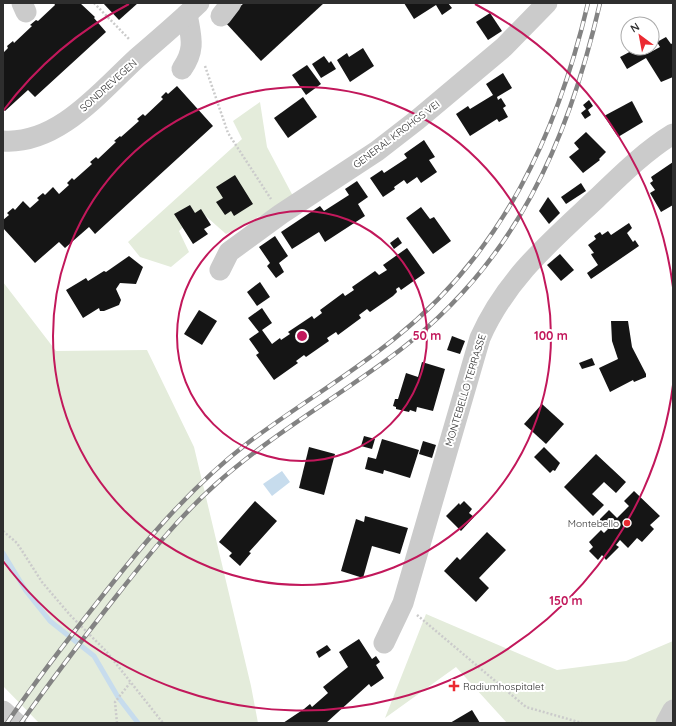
<svg xmlns="http://www.w3.org/2000/svg" width="676" height="726" viewBox="0 0 676 726" font-family="Quicksand,sans-serif">
	<rect width="100%" height="100%" fill="#fff"/>
	<g fill="#e4ecdb">
		<polygon points="260,102 267,147 294,198 226,234 200,211 179,231 189,252 171,267 140,257 128,242 242,139 233,121"/>
		<polygon points="3,282 56,351 147,350 194,447 251,686 258,723 39,723 3,686"/>
		<polygon points="426,614 557,670 626,661 673,641 673,723 507,723 456,667 385,718"/>
	</g>
	<polygon fill="#c7dced" points="282,471 290,482 272,496 263,484"/>
	<g fill="none" stroke-linecap="round" stroke-linejoin="round">
		<polyline stroke="#c7dced" stroke-width="5" points="3,553 26,591 50,621 94,656 118,697 138,723"/>
	</g>
	<g fill="#151515">
		<polygon points="54,3 80,3 95,17 94,18 106,32 35,97 28,90 5,111 3,109 3,53 8,48 7,46 13,41 14,43 32,26 30,25 36,20 38,21 55,5"/>
		<polygon points="103,3 138,3 119,20"/>
		<polygon points="244,3 324,3 261,61 224,21"/>
		<polygon points="404,3 448,3 452,8 442,15 436,5 414,19"/>
		<polygon points="490,13 502,31 488,40 476,22"/>
		<polygon points="666,37 671,44 673,43 673,77 661,82 646,58 627,69 620,57 637,48 643,48 647,54 660,47 657,42"/>
		<polygon points="363,48 374,66 350,82 337,60 347,53 349,57"/>
		<polygon points="324,56 329,63 331,61 336,69 321,78 312,64"/>
		<polygon points="307,65 321,84 306,95 292,75"/>
		<polygon points="503,73 512,88 497,97 498,100 501,98 506,106 503,108 508,117 499,122 497,119 470,136 456,114 468,106 470,109 493,95 486,84"/>
		<polygon points="177,86 213,126 95,234 89,227 65,248 59,242 35,263 3,228 3,220 9,215 7,213 13,208 15,210 23,201 30,208 39,200 37,198 43,193 45,195 53,187 59,194 69,185 67,183 72,178 74,180 92,164 90,162 96,157 98,159 116,142 114,141 120,136 121,137 139,121 137,119 143,114 145,116 163,99 161,97 166,92 168,94"/>
		<polygon points="303,97 317,117 288,138 274,118"/>
		<polygon points="589,100 593,106 588,110 591,115 585,119 581,113 586,109 583,105"/>
		<polygon points="632,101 643,122 618,137 604,116"/>
		<polygon points="586,132 606,152 599,159 600,160 583,173 569,157 579,149 574,143"/>
		<polygon points="424,140 435,157 429,160 437,172 421,183 417,177 407,184 404,180 394,187 395,189 383,197 370,178 382,170 384,173 407,158 404,154"/>
		<polygon points="673,162 673,205 661,212 650,193 655,190 650,183 653,181 651,177"/>
		<polygon points="235,175 253,204 234,216 231,211 225,215 216,202 223,198 216,187"/>
		<polygon points="357,181 368,197 358,204 365,216 325,242 319,232 292,249 281,232 320,206 324,211 349,195 345,189"/>
		<polygon points="581,183 586,191 566,204 561,197"/>
		<polygon points="548,197 560,213 549,224 539,211"/>
		<polygon points="190,205 195,213 201,209 211,225 204,229 208,234 193,244 174,214"/>
		<polygon points="421,207 430,219 434,217 451,241 433,254 406,218"/>
		<polygon points="629,223 632,228 627,233 633,242 635,240 639,246 591,279 587,273 598,265 592,256 591,254 594,253 588,245 596,239 594,236 600,232 602,235 608,231 611,235"/>
		<polygon points="275,236 288,256 279,263 284,272 276,278 267,266 270,263 259,247"/>
		<polygon points="398,237 402,243 394,249 390,243"/>
		<polygon points="407,248 425,273 401,290 399,287 396,289 397,292 393,296 370,312 367,309 359,315 361,318 338,335 336,332 327,338 329,341 306,357 304,355 296,361 298,363 274,380 256,355 259,353 249,339 259,332 248,318 262,308 272,323 262,330 272,344 280,338 281,340 290,334 288,332 312,316 314,319 322,313 320,310 343,293 345,296 354,290 352,287 375,271 379,275 387,270 383,265"/>
		<polygon points="560,254 574,270 561,281 547,265"/>
		<polygon points="129,256 143,267 136,284 120,283 116,289 121,300 119,305 104,311 100,311 99,308 83,318 66,290 86,278 88,281 104,271 106,272"/>
		<polygon points="260,282 270,297 257,306 247,292"/>
		<polygon points="199,310 217,321 202,345 184,334"/>
		<polygon points="611,321 628,321 632,347 646,374 646,377 634,382 633,380 610,392 599,368 618,359 612,341"/>
		<polygon points="452,336 465,341 460,354 447,350"/>
		<polygon points="592,358 595,365 582,369 579,363"/>
		<polygon points="422,362 445,369 433,411 417,407 416,412 410,410 409,412 396,409 396,407 393,406 395,399 398,399 406,373 418,377"/>
		<polygon points="542,404 564,424 546,444 524,424"/>
		<polygon points="364,436 375,439 372,449 361,446"/>
		<polygon points="382,439 419,450 410,478 384,470 383,474 365,469 368,457 376,459"/>
		<polygon points="423,441 436,445 432,458 419,454"/>
		<polygon points="309,447 335,454 324,495 299,488"/>
		<polygon points="544,447 560,463 555,471 553,470 550,473 534,457"/>
		<polygon points="596,454 626,482 616,493 604,482 592,494 604,505 593,516 564,487"/>
		<polygon points="634,491 660,516 650,525 654,529 642,542 637,538 628,548 620,540 616,545 619,547 606,560 602,555 598,560 589,551 593,547 589,542 601,530 604,533 608,529 599,520 609,510 617,518 629,506 624,501"/>
		<polygon points="255,501 277,521 249,552 251,553 240,566 229,556 232,553 219,542"/>
		<polygon points="464,501 472,509 469,513 474,517 461,531 446,516 459,503 460,505"/>
		<polygon points="365,516 408,528 400,554 372,546 363,578 341,571 356,519 364,522"/>
		<polygon points="487,532 506,550 479,578 489,588 476,602 444,571 457,557 460,560"/>
		<polygon points="359,639 372,659 376,656 380,662 376,665 384,678 371,687 369,684 326,723 283,723 304,709 310,704 312,707 328,693 323,687 348,667 339,652"/>
		<polygon points="327,645 331,650 319,658 316,652"/>
		<polygon points="472,710 480,723 450,723"/>
	</g>
	<g fill="none" stroke-linecap="round" stroke-linejoin="round">
		<g stroke="#cbcbcb" stroke-width="2.5" stroke-dasharray="2 2" stroke-linecap="butt">
			<polyline points="94,3 130,40"/>
			<polyline points="205,66 228,133 271,199"/>
			<polyline points="3,531 17,543 42,582 70,615 106,651 163,723"/>
			<polyline points="417,615 526,707 582,723"/>
			<polyline points="117,723 115,702 130,683"/>
		</g>
		<g stroke="#cbcbcb" stroke-width="21">
			<polyline points="22,3 26,12"/>
			<polyline points="221,16 231,3"/>
			<path d="M182 69C196 49 191 37 187 14"/>
			<path d="M3 141C58 145 101 91 137 58 158 40 179 22 199 3"/>
			<polyline points="220,270 229,252 281,214 377,151 417,120 504,47 547,3"/>
			<path d="M384 643 403 603 480 338C506 279 550 242 596 199 620 176 645 151 673 134"/>
			<polyline points="3,711 16,723"/>
			<polyline points="666,723 673,710"/>
		</g>
		<defs>
			<g id="rail">
				<path d="M7 723C35 682 65 643 96 604 142 545 189 488 249 442 297 406 348 376 394 339 502 253 557 135 588 3"/>
				<path d="M21 723C52 679 85 636 118 594 148 556 179 517 216 484 273 433 340 396 400 350 516 261 568 142 600 3"/>
			</g>
		</defs>
		<use href="#rail" stroke="#838383" stroke-width="4.5"/>
		<use href="#rail" stroke="#fff" stroke-width="3" stroke-dasharray="9" stroke-linecap="butt"/>
	</g>
	<g fill="none" stroke="#c2185b" stroke-width="2">
		<circle cx="302" cy="336" r="125"/>
		<circle cx="302" cy="336" r="249"/>
		<path d="M673 385A374 374 0 0 1 3 561M3 111A374 374 0 0 1 129 4M475 4A374 374 0 0 1 673 287"/>
	</g>
	<g fill="#eb2a31" stroke="#fff" stroke-width="1.5">
		<circle cx="627" cy="523" r="4"/>
		<path d="M452 680h4v4h4v4h-4v4h-4v-4h-4v-4h4z"/>
	</g>
	<g text-anchor="middle" stroke-width="4" stroke-linejoin="round" paint-order="stroke">
		<g font-size="10" fill="#2e2e2e" stroke="#fff">
			<text transform="translate(108 85) rotate(-42)" y="4">SONDREVEGEN</text>
			<text transform="translate(396 134) rotate(-37)" y="4">GENERAL KROHGS VEI</text>
			<text transform="translate(465 390) rotate(-73)" y="4">MONTEBELLO TERRASSE</text>
		</g>
		<g font-size="10" fill="#2e2e2e" stroke="#fff" text-anchor="end">
			<text x="619" y="527">Montebello</text>
			<text x="463" y="690" text-anchor="start">Radiumhospitalet</text>
		</g>
	</g>
	<circle cx="302" cy="336" r="6" fill="#c2185b" stroke="#fff" stroke-width="2"/>
	<g font-size="12" text-anchor="middle" font-weight="bold" fill="#c2185b" stroke="#fff" stroke-width="4" stroke-linejoin="round" paint-order="stroke">
		<text x="427" y="340">50 m</text>
		<text x="551" y="340">100 m</text>
		<text x="566" y="605">150 m</text>
	</g>
	<rect width="676" height="726" fill="none" stroke="#2e2e2e" stroke-width="8"/>
	<g transform="translate(640 36) rotate(328)"><circle r="19" fill="#ffffff" stroke="#ababab"/>
	<path d="M0-3L7 15L0 10L-7 15Z" fill="#eb2a31"/>
	<text y="-6" font-size="11" font-weight="bold" text-anchor="middle" fill="#2e2e2e">N</text>
	</g>
</svg>
